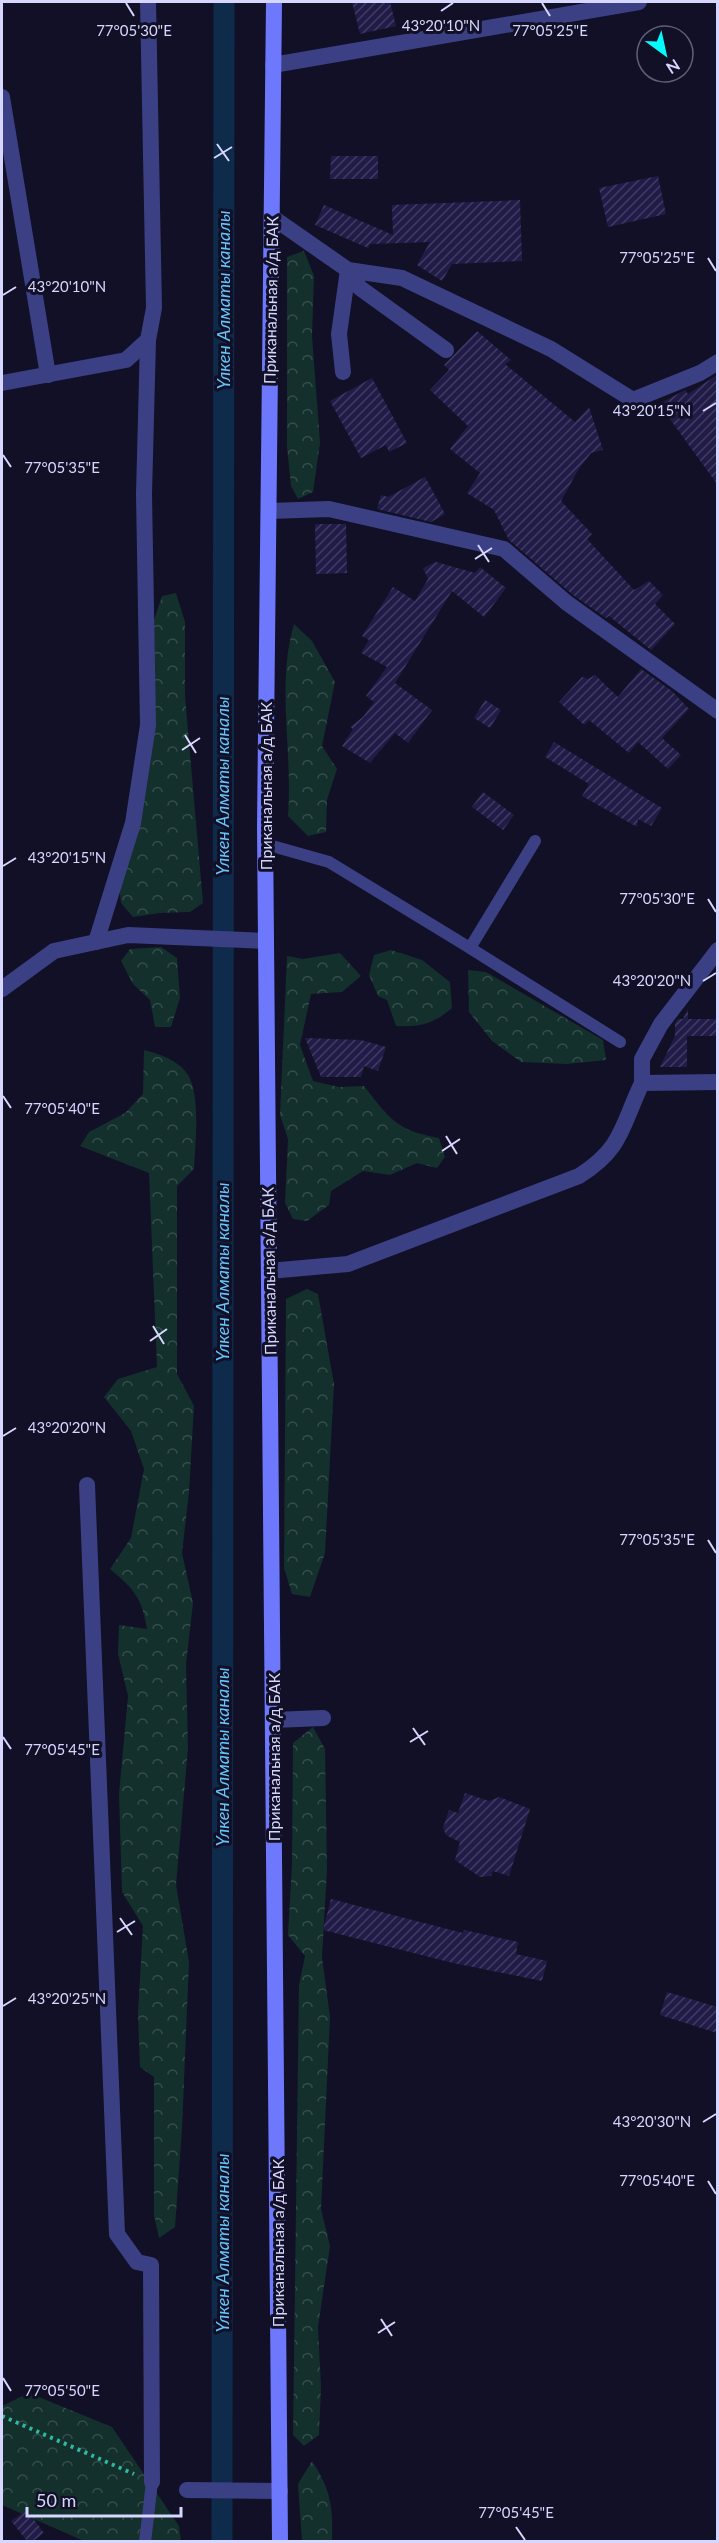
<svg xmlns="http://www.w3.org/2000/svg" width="719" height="2543" viewBox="0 0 719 2543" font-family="Lato,sans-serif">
	<defs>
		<pattern id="forest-crowns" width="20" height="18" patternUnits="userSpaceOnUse" patternTransform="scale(1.5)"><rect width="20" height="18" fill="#13302c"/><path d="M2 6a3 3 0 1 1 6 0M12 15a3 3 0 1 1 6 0" fill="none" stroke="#354d4c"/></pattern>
		<pattern id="building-hatch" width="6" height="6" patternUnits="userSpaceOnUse" patternTransform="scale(1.5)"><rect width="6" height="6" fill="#211c47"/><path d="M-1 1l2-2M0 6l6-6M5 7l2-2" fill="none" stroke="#403c63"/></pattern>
	</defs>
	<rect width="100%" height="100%" fill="#111026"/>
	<g fill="url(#forest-crowns)">
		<polygon points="304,251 314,276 312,336 320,443 313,492 298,499 291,486 287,447 287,257"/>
		<polygon points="176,593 185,622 185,696 203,903 190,912 160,913 133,917 121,903 119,883 139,826 150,632 162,596"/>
		<path d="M294 624 312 641 335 682 322 746 337 769 327 800 326 832 308 836 288 816C293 752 276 685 294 624Z"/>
		<polygon points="161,947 177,958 180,998 171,1027 155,1027 150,1000 133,984 121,961 130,949"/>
		<path d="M391 950 422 960 450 982 452 1008C433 1024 421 1027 396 1026L387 1000 378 996 369 975 374 955Z"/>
		<path d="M340 953 361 976 342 992 311 994 300 1045 313 1081 339 1087 364 1086C389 1118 397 1131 439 1138L445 1157 437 1168 417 1163 390 1175 363 1171 331 1191 329 1205 307 1221 293 1219 285 1203 288 1139 280 1115 287 956 303 959Z"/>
		<polygon points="468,970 486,972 603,1040 606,1060 567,1064 521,1062 492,1041 469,1012"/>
		<path d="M144 1050C159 1054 175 1059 185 1071 202 1089 195 1146 194 1169L177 1186V1374L194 1406 189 1492 182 1553 193 1603 186 1664 188 1748 176 1885 189 1962 182 2128 175 2227 159 2238 154 2215V2077L140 2067 138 2013 143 1926 122 1892 119 1794 128 1696 118 1654 119 1625 147 1629C142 1598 134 1589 110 1569L131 1538 144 1469 131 1431 104 1397 118 1379 157 1367 149 1173 80 1146 89 1132 125 1113 143 1094Z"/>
		<polygon points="307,1289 318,1294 334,1384 325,1553 310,1597 292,1594 284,1568 286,1299"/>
		<polygon points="313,1727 325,1749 327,1870 322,1957 330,2017 321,2209 330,2246 318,2327 321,2387 319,2435 304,2446 293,2435 299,1985 305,1956 288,1935 292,1863 293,1743"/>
		<polygon points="29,2393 112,2427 179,2526 181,2541 84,2541 2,2505 2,2406"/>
		<path d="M312 2461C331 2490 333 2507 332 2541H302L298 2484Z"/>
	</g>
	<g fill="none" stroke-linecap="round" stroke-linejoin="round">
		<polyline stroke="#0f2b4b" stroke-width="21" points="222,2542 224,2"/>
	</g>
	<g fill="url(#building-hatch)">
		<polygon points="352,2 390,2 396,26 360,34"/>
		<polygon points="331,156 378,156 378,179 330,179"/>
		<polygon points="658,176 666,214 608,227 599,188"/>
		<polygon points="520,200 522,261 452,264 442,281 417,265 430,242 370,244 368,248 315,225 324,205 393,235 392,205"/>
		<polygon points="477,331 511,360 505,364 575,422 589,407 603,450 591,453 578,470 561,501 592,534 587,539 634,590 649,581 663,595 655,604 675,624 651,650 609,616 606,618 573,595 509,540 494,510 467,493 480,473 450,449 468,426 430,390 449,370 444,365"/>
		<polygon points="717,375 717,484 659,404 685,390 688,394"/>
		<polygon points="372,378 407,443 389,452 386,445 361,458 330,401"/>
		<polygon points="425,477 445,514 431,522 377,509 381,495 388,497"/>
		<polygon points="315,524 346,524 347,573 316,574"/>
		<polygon points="436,562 475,573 480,567 506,588 484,617 452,591 395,683 432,710 408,743 395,733 370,763 342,746 353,729 350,727 363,717 374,702 366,696 387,667 361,653 369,640 362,636 393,587 415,601 428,579 423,568"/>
		<polygon points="641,669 672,691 689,709 662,738 681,755 668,769 638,742 629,753 589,720 584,725 559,702 582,677 588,679 595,675 618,697"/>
		<polygon points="485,700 501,710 490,728 474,718"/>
		<polygon points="554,742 662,808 651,826 638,819 637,827 582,796 589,784 545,757"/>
		<polygon points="483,792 514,815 503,830 472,807"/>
		<polygon points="688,1009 688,1019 717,1019 717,1036 687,1036 687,1067 660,1067 675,1036 675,1023 678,1019 683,1019"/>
		<polygon points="305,1038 361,1040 386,1047 378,1071 364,1066 361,1077 321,1077"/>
		<polygon points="465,1793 489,1801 499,1797 530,1809 509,1876 493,1871 491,1876 480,1877 455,1860 460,1842 446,1835 443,1828 449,1810 458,1813"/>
		<polygon points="331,1899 463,1933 464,1930 518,1942 516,1954 547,1961 542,1981 453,1963 323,1930"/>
		<polygon points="667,1992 717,2007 717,2033 660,2015"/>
		<polygon points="27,2510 44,2533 33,2541 27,2541 11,2521"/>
	</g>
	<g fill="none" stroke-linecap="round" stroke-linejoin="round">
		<polyline stroke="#31b7a2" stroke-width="4" stroke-dasharray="3 4.5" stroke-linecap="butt" points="2,2416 134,2474"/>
		<g stroke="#3b4084" stroke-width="12">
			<polyline points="265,844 329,862 470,948 535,841"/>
			<polyline points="470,948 620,1042"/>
			<polyline points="145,2542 152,2482"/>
		</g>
		<g stroke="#3b4084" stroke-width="16">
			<polyline points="273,65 639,2"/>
			<polyline points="2,97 48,375"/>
			<polyline points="272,217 348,270 402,278 551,349 633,400 700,373 718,362"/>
			<polyline points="348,270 360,288 446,350"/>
			<polyline points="343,372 339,334 348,270"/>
			<polyline points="2,383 126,360 148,340 154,308 148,2"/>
			<polyline points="269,511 329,509 504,549 567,603 718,711"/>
			<polyline points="96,942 133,823 148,725 144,494 148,340"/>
			<polyline points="2,989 54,951 128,935 266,941"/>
			<polyline points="642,1083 642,1059 661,1024 718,950"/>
			<path d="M269 1271 348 1264 579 1176C623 1148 621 1127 642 1083L718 1082"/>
			<polyline points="87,1485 117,2234 137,2262 151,2265 152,2482"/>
			<polyline points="273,1720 323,1718"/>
			<polyline points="187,2490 280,2491"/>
		</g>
		<polyline stroke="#6e78fd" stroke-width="16" points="274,2 265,827 280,2542"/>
	</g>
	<path fill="none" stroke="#d6d6fe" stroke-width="2" d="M126 3 134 16M542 3 550 16M441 11 453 3M217 144 229 161M214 158 232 147M708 258 716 271M3 295 16 287M703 411 716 403M3 455 11 467M478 545 489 562M475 559 492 548M185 735 196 753M182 750 200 738M3 866 16 858M708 899 716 912M703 981 716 973M3 1096 11 1108M446 1136 457 1154M442 1151 460 1139M153 1326 164 1344M150 1341 167 1329M3 1436 16 1428M708 1540 716 1553M413 1728 425 1745M3 1737 11 1749M410 1742 428 1731M120 1918 132 1935M117 1932 135 1921M3 2006 16 1998M703 2122 716 2114M708 2181 716 2194M381 2319 392 2336M378 2333 395 2322M3 2378 11 2391M516 2527 525 2540"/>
	<g text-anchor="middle" stroke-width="6" stroke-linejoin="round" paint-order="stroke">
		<g font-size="16" fill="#d6d6fe" stroke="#111026">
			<text transform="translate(271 300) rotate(-89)" y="6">Приканальная а/д БАК</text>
			<text transform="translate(266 786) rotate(-90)" y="6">Приканальная а/д БАК</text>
			<text transform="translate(269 1271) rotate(-91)" y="6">Приканальная а/д БАК</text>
			<text transform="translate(274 1757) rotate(-90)" y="6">Приканальная а/д БАК</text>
			<text transform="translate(278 2243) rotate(-90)" y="6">Приканальная а/д БАК</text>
		</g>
		<g font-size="18" font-style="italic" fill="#65c5fd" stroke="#111026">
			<text transform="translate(224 300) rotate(-90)" y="6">Үлкен Алматы каналы</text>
			<text transform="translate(223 786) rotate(-90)" y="6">Үлкен Алматы каналы</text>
			<text transform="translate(223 1272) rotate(-90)" y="6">Үлкен Алматы каналы</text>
			<text transform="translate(223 1757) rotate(-90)" y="6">Үлкен Алматы каналы</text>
			<text transform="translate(223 2243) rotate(-90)" y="6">Үлкен Алматы каналы</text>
		</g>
	</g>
	<g font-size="15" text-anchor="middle" fill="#d6d6fe" stroke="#111026" stroke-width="6" stroke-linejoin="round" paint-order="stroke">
		<text x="441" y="31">43°20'10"N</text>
		<text x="134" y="36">77°05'30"E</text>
		<text x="550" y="36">77°05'25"E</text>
		<text x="657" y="263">77°05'25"E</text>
		<text x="67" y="292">43°20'10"N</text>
		<text x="652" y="416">43°20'15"N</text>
		<text x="62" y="473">77°05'35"E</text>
		<text x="67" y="863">43°20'15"N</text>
		<text x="657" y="904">77°05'30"E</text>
		<text x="652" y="986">43°20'20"N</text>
		<text x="62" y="1114">77°05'40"E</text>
		<text x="67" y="1433">43°20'20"N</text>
		<text x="657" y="1545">77°05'35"E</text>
		<text x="62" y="1755">77°05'45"E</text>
		<text x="67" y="2004">43°20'25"N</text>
		<text x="652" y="2127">43°20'30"N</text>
		<text x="657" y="2186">77°05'40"E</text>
		<text x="62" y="2396">77°05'50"E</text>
		<text x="516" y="2518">77°05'45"E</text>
	</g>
	<rect width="719" height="2543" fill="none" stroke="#d6d6fe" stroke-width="6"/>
	<g transform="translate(665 54) rotate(147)"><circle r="28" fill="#111026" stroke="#605f7c" stroke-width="1.5"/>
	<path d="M0-4.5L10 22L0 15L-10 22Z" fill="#05fafb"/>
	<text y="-9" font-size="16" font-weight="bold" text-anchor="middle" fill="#d6d6fe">N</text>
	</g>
	<path d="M27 2507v9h154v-9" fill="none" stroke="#d6d6fe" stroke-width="3"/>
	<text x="36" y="2507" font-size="18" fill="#d6d6fe" stroke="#111026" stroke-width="4.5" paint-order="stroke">50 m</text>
</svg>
